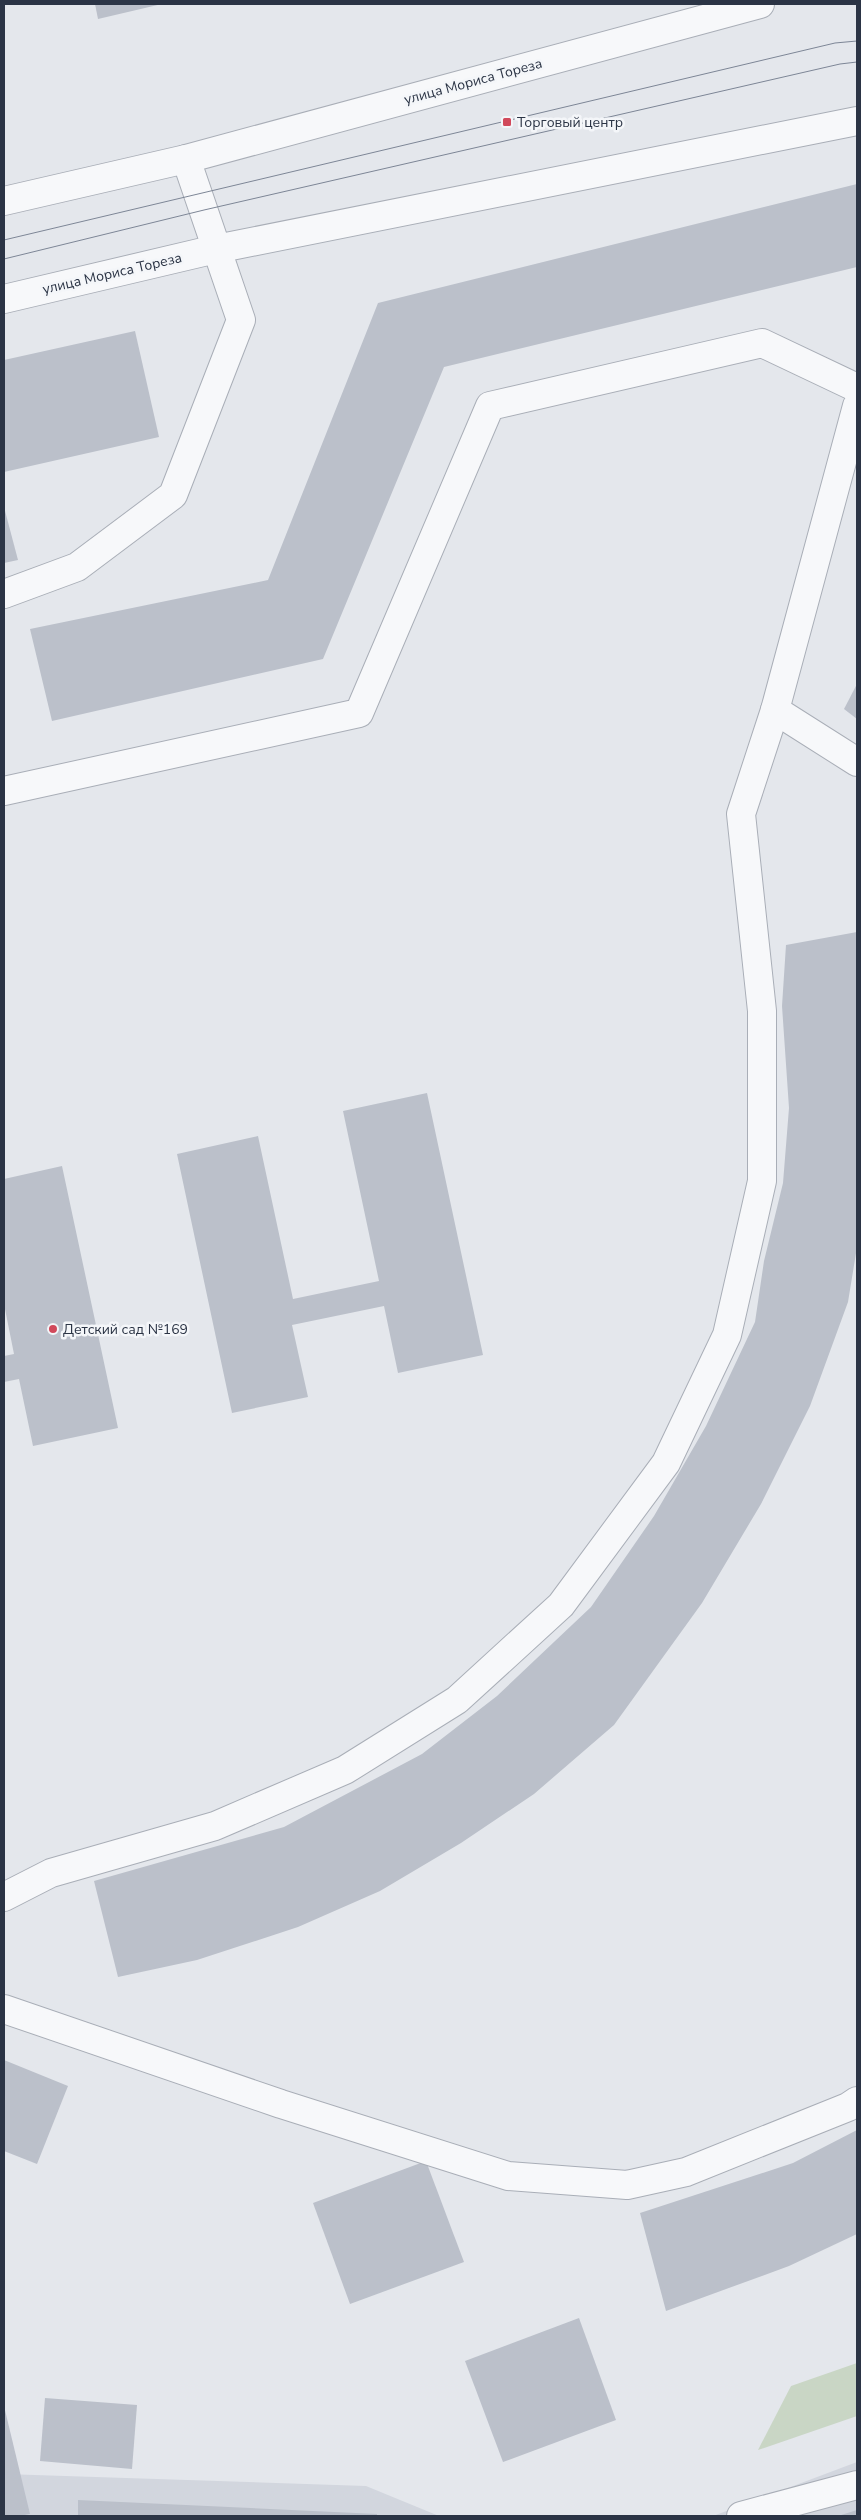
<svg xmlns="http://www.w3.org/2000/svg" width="861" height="2520" viewBox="0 0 861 2520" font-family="'Nunito Sans',sans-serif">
	<rect width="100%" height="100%" fill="#e4e7ec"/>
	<g fill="#d2d6de">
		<polygon points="857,2462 857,2516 713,2516"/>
		<polygon points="4,2474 366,2486 439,2516 4,2516"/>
	</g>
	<polygon fill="#c9d6c5" points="857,2363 857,2416 758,2450 791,2386"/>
	<g fill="#bbc0ca">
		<polygon points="95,4 162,4 98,19"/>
		<polygon points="857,184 857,267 444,367 323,659 52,721 30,629 268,580 378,303"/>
		<polygon points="135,331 159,437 4,472 4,360"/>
		<polygon points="4,507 18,560 4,563"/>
		<polygon points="857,684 857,719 844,709"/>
		<polygon points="857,932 857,1247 848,1302 810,1406 761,1504 702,1603 614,1725 534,1794 461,1843 380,1891 298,1927 197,1960 118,1977 94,1881 284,1827 422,1754 497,1696 591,1607 654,1516 706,1426 755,1322 764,1261 783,1183 789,1108 782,1006 786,945"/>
		<polygon points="427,1093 483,1355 398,1373 384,1306 292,1325 308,1397 232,1413 177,1154 258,1136 293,1299 379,1281 343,1111"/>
		<polygon points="62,1166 118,1428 33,1446 19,1379 4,1382 4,1356 14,1354 4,1304 4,1179"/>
		<polygon points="4,2060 68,2086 37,2164 4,2151"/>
		<polygon points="857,2130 857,2234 789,2266 666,2311 640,2213 793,2163"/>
		<polygon points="426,2161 464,2262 350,2304 313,2203"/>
		<polygon points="579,2318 616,2420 503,2462 465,2361"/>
		<polygon points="45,2398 137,2405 132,2469 40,2461"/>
		<polygon points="4,2406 30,2514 19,2516 4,2516"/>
		<polygon points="78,2500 377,2514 377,2516 78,2516"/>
		<polygon points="857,2510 857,2516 838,2516"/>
	</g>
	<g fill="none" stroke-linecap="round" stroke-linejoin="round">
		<defs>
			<g id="minor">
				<polyline points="4,201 186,159 760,4"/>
				<polyline points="4,299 216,249 857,121"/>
				<polyline points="857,406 775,710 857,762"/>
				<polyline points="4,594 77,567 173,495 241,320 186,159"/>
				<polyline points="4,791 359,713 490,406 762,343 857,388"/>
				<polyline points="4,1897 51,1873 215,1826 345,1770 457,1700 561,1605 666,1463 727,1335 762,1181 762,1011 741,814 775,710"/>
				<polyline points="4,2009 281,2104 508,2176 627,2185 686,2172 848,2107 857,2101"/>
				<polyline points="741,2516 857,2485"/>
			</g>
		</defs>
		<use href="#minor" stroke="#a9aeb7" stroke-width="30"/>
		<use href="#minor" stroke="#f7f8fa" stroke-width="28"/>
		<g stroke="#7d8696" stroke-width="1">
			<polyline points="4,240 835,43 857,41"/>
			<polyline points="4,259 204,210 840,64 857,62"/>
		</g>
	</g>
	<g fill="#d1495b" stroke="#f4f6f9" stroke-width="2">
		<rect x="502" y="117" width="10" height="10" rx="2.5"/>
		<circle cx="53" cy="1329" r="5"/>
	</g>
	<g text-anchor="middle" stroke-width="5" stroke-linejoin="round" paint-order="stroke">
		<g font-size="14" fill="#2b3445" stroke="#f4f6f9">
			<text transform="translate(473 81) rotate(-15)" y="5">улица Мориса Тореза</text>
			<text transform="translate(112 273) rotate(-13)" y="5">улица Мориса Тореза</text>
		</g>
		<g font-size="14" fill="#2b3445" stroke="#f4f6f9" text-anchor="start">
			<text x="517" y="127">Торговый центр</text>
			<text x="63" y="1334">Детский сад №169</text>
		</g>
	</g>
	<rect width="861" height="2520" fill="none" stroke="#2b3445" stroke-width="10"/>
</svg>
